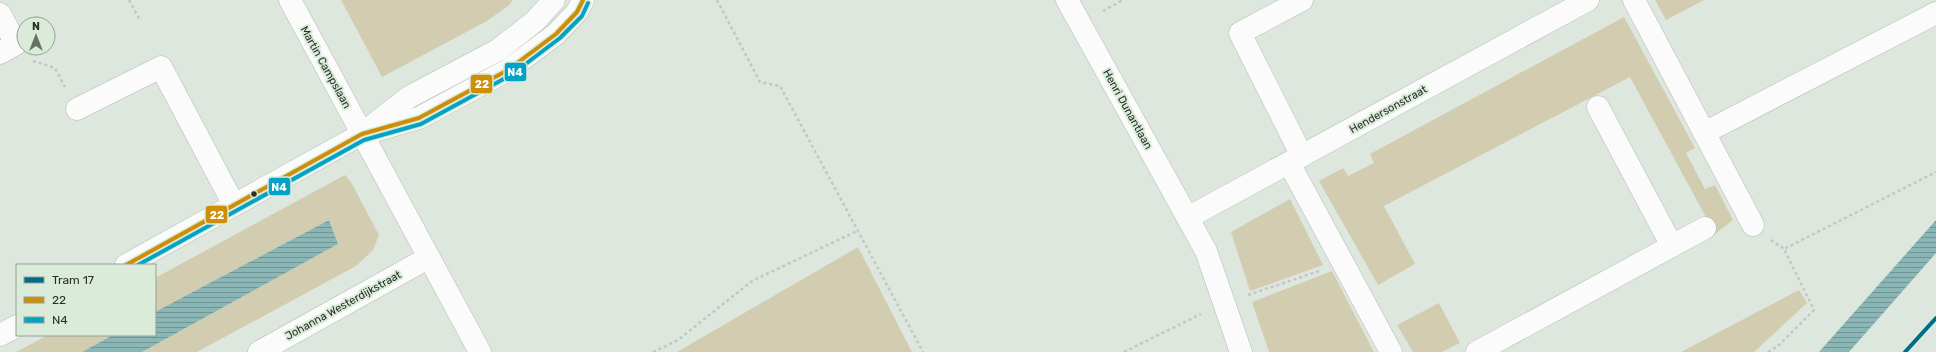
<svg xmlns="http://www.w3.org/2000/svg" width="1936" height="352" viewBox="0 0 1936 352" font-family="Rubik,sans-serif">
	<defs>
		<pattern id="water-rules" width="6" height="5" patternUnits="userSpaceOnUse"><rect width="6" height="5" fill="#8ab6b6"/><path d="M0 2.5h6" fill="none" stroke="#719494"/></pattern>
	</defs>
	<rect width="100%" height="100%" fill="#dee7de"/>
	<g fill="#d2cdb0">
		<polygon points="341,0 513,0 508,6 487,21 382,77"/>
		<polygon points="1655,0 1704,0 1666,20"/>
		<polygon points="1624,17 1695,148 1686,153 1705,189 1715,185 1733,220 1715,234 1630,77 1384,206 1415,264 1378,285 1319,181 1343,168 1348,176 1374,163 1370,154"/>
		<polygon points="345,175 352,184 379,235 373,250 356,266 197,352 142,352 338,244 329,220 155,312 155,278"/>
		<polygon points="1290,199 1323,265 1250,291 1231,232"/>
		<polygon points="858,247 912,352 677,352"/>
		<polygon points="1332,271 1374,352 1269,352 1252,302"/>
		<polygon points="1799,290 1807,303 1754,352 1681,352"/>
		<polygon points="1439,303 1460,343 1442,352 1413,352 1397,325"/>
		<polygon points="48,335 113,335 82,352 16,352"/>
	</g>
	<g fill="url(#water-rules)">
		<polygon points="329,220 338,244 142,352 82,352 113,335 155,335 155,312"/>
		<polygon points="1936,220 1936,253 1849,352 1819,352"/>
	</g>
	<g fill="none" stroke-linecap="round" stroke-linejoin="round">
		<defs>
			<g id="minor">
				<polyline points="290,0 480,352"/>
				<polyline points="1067,0 1206,251 1241,352"/>
				<polyline points="1634,0 1753,225"/>
				<polyline points="0,14 16,44 0,53"/>
				<polyline points="1598,107 1672,246"/>
				<polyline points="77,109 161,67 234,205"/>
				<polyline points="371,132 419,118 508,70 556,34 577,12 583,0"/>
				<polyline points="1704,133 1936,13"/>
				<polyline points="1302,156 1240,33 1302,0"/>
				<polyline points="1289,163 1391,352"/>
				<polyline points="1189,217 1588,0"/>
				<polyline points="126,265 362,134 409,97 498,50 535,21 554,0"/>
				<polyline points="0,335 17,326"/>
				<polyline points="259,352 428,258"/>
				<polyline points="1477,352 1705,228"/>
			</g>
		</defs>
		<use href="#minor" stroke="#b5bcb5" stroke-width="23"/>
		<g stroke="#c3c6c3" stroke-width="2.5" stroke-dasharray="3 3" stroke-linecap="butt">
			<polyline points="129,0 140,20"/>
			<polyline points="717,0 760,82 780,86 923,352"/>
			<polyline points="1103,11 1123,0"/>
			<polyline points="33,61 55,68 65,87"/>
			<polyline points="1771,240 1784,249"/>
			<polyline points="1248,295 1319,271"/>
			<polyline points="653,352 678,340 752,281 857,231"/>
			<polyline points="1124,352 1201,314"/>
			<polyline points="1768,352 1778,346 1814,310 1784,249 1936,172"/>
		</g>
		<use href="#minor" stroke="#fafbfa" stroke-width="22"/>
		<defs>
			<polyline id="bus-1" points="126,265 362,134 419,118 508,70 556,34 577,12 583,0"/>
			<polyline id="bus-2" points="138,265 364,140 421,124 511,75 560,38 582,16 588,3"/>
		</defs>
		<use href="#bus-1" stroke="#daebda" stroke-width="7"/>
		<use href="#bus-2" stroke="#daebda" stroke-width="7"/>
		<use href="#bus-1" stroke="#ce8e08" stroke-width="4"/>
		<use href="#bus-2" stroke="#02a3c6" stroke-width="4"/>
		<defs>
			<polyline id="tram-1" points="1905,352 1936,318"/>
		</defs>
		<use href="#tram-1" stroke="#daebda" stroke-width="7"/>
		<use href="#tram-1" stroke="#006b8b" stroke-width="4"/>
	</g>
	<circle fill="#293029" stroke="#daebda" stroke-width="1.5" cx="254" cy="194" r="3.5"/>
	<g text-anchor="middle" stroke-width="4" stroke-linejoin="round" paint-order="stroke">
		<g font-size="11" fill="#293029" stroke="#daebda">
			<text transform="translate(326 67) rotate(61)" y="4">Martin Campslaan</text>
			<text transform="translate(1128 109) rotate(61)" y="4">Henri Dunantlaan</text>
			<text transform="translate(1388 109) rotate(-29)" y="4">Hendersonstraat</text>
			<text transform="translate(343 305) rotate(-29)" y="4">Johanna Westerdijkstraat</text>
		</g>
	</g>
	<g stroke="#daebda" stroke-width="1.5">
		<rect x="504" y="62" width="23" height="20" rx="4" fill="#02a3c6"/>
		<rect x="470" y="74" width="23" height="20" rx="4" fill="#ce8e08"/>
		<rect x="268" y="177" width="23" height="19" rx="4" fill="#02a3c6"/>
		<rect x="205" y="205" width="23" height="19" rx="4" fill="#ce8e08"/>
	</g>
	<g font-size="11" text-anchor="middle" font-weight="bold" fill="#fff">
		<text x="515" y="76">N4</text>
		<text x="482" y="88">22</text>
		<text x="279" y="191">N4</text>
		<text x="217" y="219">22</text>
	</g>
	<rect x="16" y="264" width="140" height="72" fill="#daebda" stroke="#93a093"/>
	<rect x="24" y="277" width="20" height="6" fill="#006b8b" stroke="#93a093"/>
	<text x="52" y="284" font-size="12" fill="#293029">Tram 17</text>
	<rect x="24" y="297" width="20" height="6" fill="#ce8e08" stroke="#93a093"/>
	<text x="52" y="304" font-size="12" fill="#293029">22</text>
	<rect x="24" y="317" width="20" height="6" fill="#02a3c6" stroke="#93a093"/>
	<text x="52" y="324" font-size="12" fill="#293029">N4</text>
	<g transform="translate(36 36)"><circle r="19" fill="#daebda" stroke="#93a093"/>
	<path d="M0-3L7 15L0 10L-7 15Z" fill="#687068"/>
	<text y="-6" font-size="11" font-weight="bold" text-anchor="middle" fill="#293029">N</text>
	</g>
</svg>
